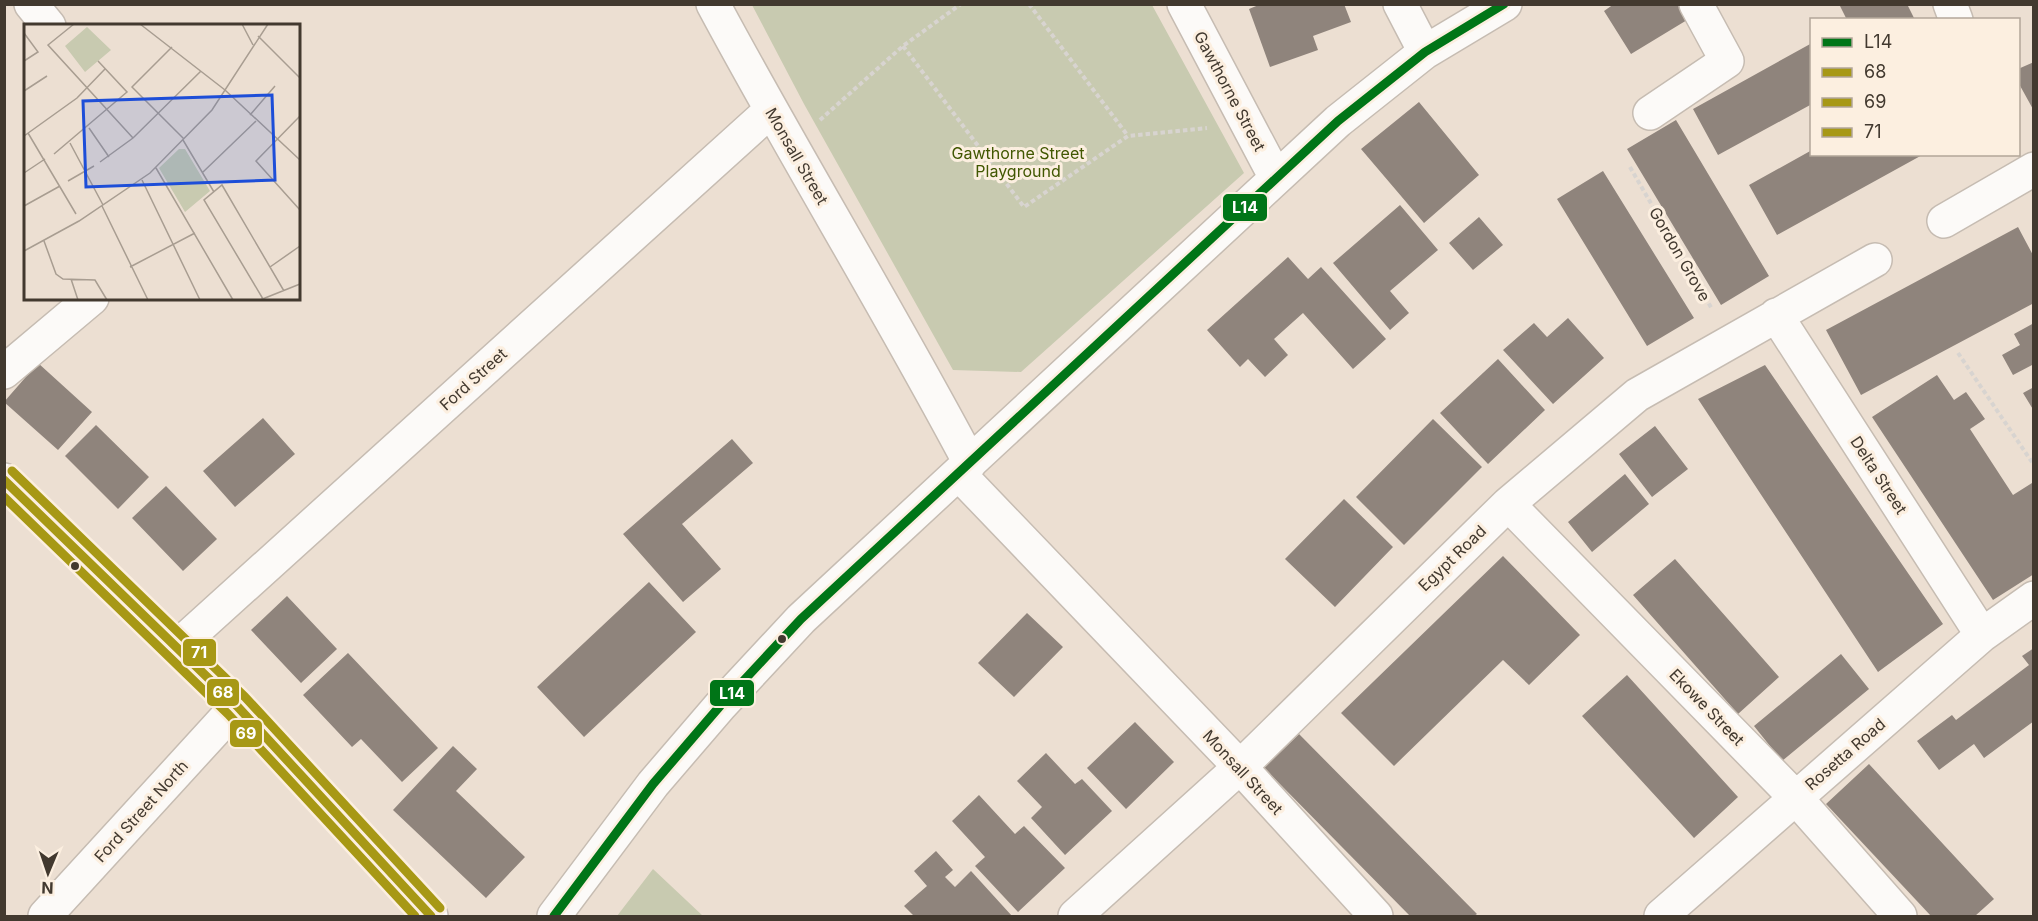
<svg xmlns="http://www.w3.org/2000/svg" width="2038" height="921" viewBox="0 0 2038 921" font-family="Inter,sans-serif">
  <rect width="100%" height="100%" fill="#ecdfd2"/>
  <path fill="#c8cab0" d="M752 5H1152L1244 173 1021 372 953 370 804 104Z
    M653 869 703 916H617Z"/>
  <path fill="#8f847c" d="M1261 4H1344L1351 22 1313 36 1318 50 1270 67 1249 9Z
    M1614 4H1684L1692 17 1631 54 1604 11Z
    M1839 4H1907L1915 20H1847Z
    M1812 43V104L1718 155 1693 109Z
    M2034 62V111L2018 82V69Z
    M1419 102 1479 175 1424 223 1361 149Z
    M1676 120 1769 276 1721 305 1627 149Z
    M1812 150V154H1924L1777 235 1749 185Z
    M1603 171 1694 318 1647 346 1557 199Z
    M1400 205 1438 250 1390 291 1409 313 1390 330 1333 263Z
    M1479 217 1503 245 1473 270 1449 243Z
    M2018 227 2034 257V303L1861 395 1826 330Z
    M1288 257 1308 279 1321 267 1386 339 1353 369 1303 313 1274 339 1288 355 1265 377 1248 359 1240 367 1207 330Z
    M1568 318 1604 358 1553 404 1503 350 1534 323 1547 337Z
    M2034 323V364L2013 375 2002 355 2020 345 2014 334Z
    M1498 359 1545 410 1488 464 1440 413Z
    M38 363 92 412 58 450 4 402Z
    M1765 365 1943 624 1878 672 1698 399Z
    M1937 375 1954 400 1966 392 1985 419 1970 429 2013 495 2032 483 2034 485V574L1993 600 1872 417Z
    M2034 387V411L2023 393Z
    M263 418 295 454 235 507 203 471Z
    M1433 419 1482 467 1404 545 1356 497Z
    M96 425 149 477 118 509 65 456Z
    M1655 426 1688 469 1652 497 1619 454Z
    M732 439 753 463 682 524 721 569 683 602 623 534Z
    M1625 474 1649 504 1592 552 1568 522Z
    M166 486 217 539 183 571 132 518Z
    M1344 499 1393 547 1335 607 1285 559Z
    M1503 556 1580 635 1529 685 1503 660 1394 766 1341 713Z
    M1675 559 1779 677 1738 714 1633 595Z
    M649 582 696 632 584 737 537 687Z
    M287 596 337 649 301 683 251 630Z
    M1027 613 1063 647 1014 697 978 663Z
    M2034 648V721L1984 758 1974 744 1939 770 1917 741 1952 715 1956 720 2029 665 2022 656Z
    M348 653 438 748 402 782 361 739 352 747 303 695Z
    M1841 654 1869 689 1782 761 1754 726Z
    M1627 675 1738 797 1694 838 1582 716Z
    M1135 722 1174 762 1126 809 1087 768Z
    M1299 734 1477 914 1474 916H1410L1264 768Z
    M453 746 477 769 456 791 525 857 486 898 393 810Z
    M1046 753 1075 784 1082 779 1112 811 1065 855 1031 818 1042 807 1017 781Z
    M1869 764 1994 899 1975 916H1931L1826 804Z
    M979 795 1015 834 1024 826 1065 868 1018 912 975 866 985 857 952 821Z
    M936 851 953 870 945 877 955 887 971 871 1012 916H914L904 906 927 886 914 871Z"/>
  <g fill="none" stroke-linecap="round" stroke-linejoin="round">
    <defs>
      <path id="minor" d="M31 4 49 26
        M713 4C796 159 888 308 970 463
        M1184 4 1276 178
        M1400 4 1425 52
        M1950 4 1956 20
        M1650 113 1727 61 1696 4
        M1944 221 2034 169
        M1776 315 1982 635
        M4 372 92 298
        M959 474 1240 767 1376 916
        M1508 504 1795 797 1900 916
        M177 647 770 111
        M45 916 237 706
        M554 916 653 784 720 706 801 619 1338 121 1425 52 1505 4
        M1075 916 1240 767 1508 504 1637 395 1875 260
        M1661 916 1982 635 2034 598"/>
      <path id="major" d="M4 480 237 706 431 916"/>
    </defs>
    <use href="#minor" stroke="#c6bcb2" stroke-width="36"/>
    <use href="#major" stroke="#c6bcb2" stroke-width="36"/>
    <path stroke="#d8d4d0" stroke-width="4" stroke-dasharray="4.5 3" stroke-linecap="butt" d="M1029 4 1128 136
      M903 46 1024 207 1128 136 1207 128
      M820 120 903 46 961 4
      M1630 167 1712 309
      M1958 353 2034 465"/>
    <use href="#minor" stroke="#fcfaf8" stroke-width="33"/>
    <use href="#major" stroke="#fcfaf8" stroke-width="33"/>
    <defs>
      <path id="bus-1" d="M554 916 653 784 720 706 801 619 1338 121 1425 52 1504 4"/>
      <path id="bus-2" d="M4 480 237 706 431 916"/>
      <path id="bus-3" d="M4 497 228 714 415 916"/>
      <path id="bus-4" d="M12 471 245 697 440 908"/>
    </defs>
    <use href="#bus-1" stroke="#fcefe0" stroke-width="14"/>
    <use href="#bus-2" stroke="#fcefe0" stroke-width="14"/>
    <use href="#bus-3" stroke="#fcefe0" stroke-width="14"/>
    <use href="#bus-4" stroke="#fcefe0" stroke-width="14"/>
    <use href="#bus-1" stroke="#007517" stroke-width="9"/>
    <use href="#bus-2" stroke="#a79815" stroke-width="9"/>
    <use href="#bus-3" stroke="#a79815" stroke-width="9"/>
    <use href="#bus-4" stroke="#a79815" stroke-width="9"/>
  </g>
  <g fill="#42392f" stroke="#fcefe0" stroke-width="2">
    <circle cx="75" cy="566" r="5"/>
    <circle cx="782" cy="639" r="5"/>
  </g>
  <g text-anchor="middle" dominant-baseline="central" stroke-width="6" stroke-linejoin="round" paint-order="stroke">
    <g font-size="16" fill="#42392f" stroke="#fcefe0">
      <text transform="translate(1230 91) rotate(62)">Gawthorne Street</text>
      <text transform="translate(797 156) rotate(60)">Monsall Street</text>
      <text transform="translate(1680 254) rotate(60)">Gordon Grove</text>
      <text transform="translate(473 379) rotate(-42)">Ford Street</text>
      <text transform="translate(1879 475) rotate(57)">Delta Street</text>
      <text transform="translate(1452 558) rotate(-44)">Egypt Road</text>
      <text transform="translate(1707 707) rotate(46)">Ekowe Street</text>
      <text transform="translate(1845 754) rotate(-41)">Rosetta Road</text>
      <text transform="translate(1243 772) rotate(47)">Monsall Street</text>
      <text transform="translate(141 811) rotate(-48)">Ford Street North</text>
    </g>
    <g font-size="16" fill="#415701" stroke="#fcefe0">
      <text x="1018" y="153">Gawthorne Street<tspan x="1018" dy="18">Playground</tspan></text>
    </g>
  </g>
  <g transform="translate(24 24)">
    <rect width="276" height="276" fill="#ecdfd2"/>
    <path d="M63 3 87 26 61 48 41 22ZM155 125H161L186 167 161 188 135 144Z" fill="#c8cab0"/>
    <path fill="none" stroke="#a89d91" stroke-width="1.5" d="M50 0 24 21 109 114M116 0 201 66 276 136M218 0 229 21M0 9 14 28 0 37M234 12 276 54M148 23 108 63 160 115M0 67 23 52M226 91 251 62M276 92 232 137 276 186M65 104 85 133M4 109 52 190M0 112 53 74 81 45M159 116 190 168M46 119 79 181M30 130 103 68 74 37M76 138 109 114 177 47M132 144 209 276M179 148 232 97M0 149 21 135M118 156 176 276M44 157 70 142M0 182 36 162M78 182 124 276M20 217 32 250 39 255 71 256 83 276M0 227 55 197 126 149 188 86 244 0M106 243 171 209M246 243 276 222M47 255 54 276M239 275 180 176 198 161 260 267M236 276 276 260"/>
    <path fill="#1d4ed8" fill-opacity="0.15" stroke="#1d4ed8" stroke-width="3" d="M248 71 251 156 62 163 59 77Z"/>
    <rect width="276" height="276" fill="none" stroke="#42392f" stroke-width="3"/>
  </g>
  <g stroke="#fcefe0" stroke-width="2">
    <rect x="1222" y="193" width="46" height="29" rx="6" fill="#007517"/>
    <rect x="182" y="638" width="35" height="29" rx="6" fill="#a79815"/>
    <rect x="206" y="678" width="34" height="29" rx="6" fill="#a79815"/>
    <rect x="709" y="679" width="46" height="28" rx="6" fill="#007517"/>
    <rect x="229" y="719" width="34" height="29" rx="6" fill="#a79815"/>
  </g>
  <g font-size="16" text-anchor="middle" font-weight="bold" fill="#fff">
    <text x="1245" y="213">L14</text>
    <text x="199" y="658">71</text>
    <text x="223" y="698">68</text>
    <text x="732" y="699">L14</text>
    <text x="246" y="739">69</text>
  </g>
  <rect width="2038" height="921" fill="none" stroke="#42392f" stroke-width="12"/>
  <rect x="1810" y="18" width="210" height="138" fill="#fcefe0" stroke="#b2a699" stroke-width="1.5"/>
  <rect x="1822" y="38" width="30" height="9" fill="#007517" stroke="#b2a699" stroke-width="1.5"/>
  <text x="1864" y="48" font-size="18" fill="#42392f">L14</text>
  <rect x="1822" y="68" width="30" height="9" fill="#a79815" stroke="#b2a699" stroke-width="1.5"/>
  <text x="1864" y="78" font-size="18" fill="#42392f">68</text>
  <rect x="1822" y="98" width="30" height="9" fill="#a79815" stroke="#b2a699" stroke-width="1.5"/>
  <text x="1864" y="108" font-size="18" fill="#42392f">69</text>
  <rect x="1822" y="128" width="30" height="9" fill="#a79815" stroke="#b2a699" stroke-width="1.5"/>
  <text x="1864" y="138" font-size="18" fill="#42392f">71</text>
  <g transform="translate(48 873) rotate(182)" stroke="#fcefe0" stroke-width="4.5" paint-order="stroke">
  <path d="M0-4.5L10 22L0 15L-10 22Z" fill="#42392f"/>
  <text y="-9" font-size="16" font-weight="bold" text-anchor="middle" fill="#42392f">N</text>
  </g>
</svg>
